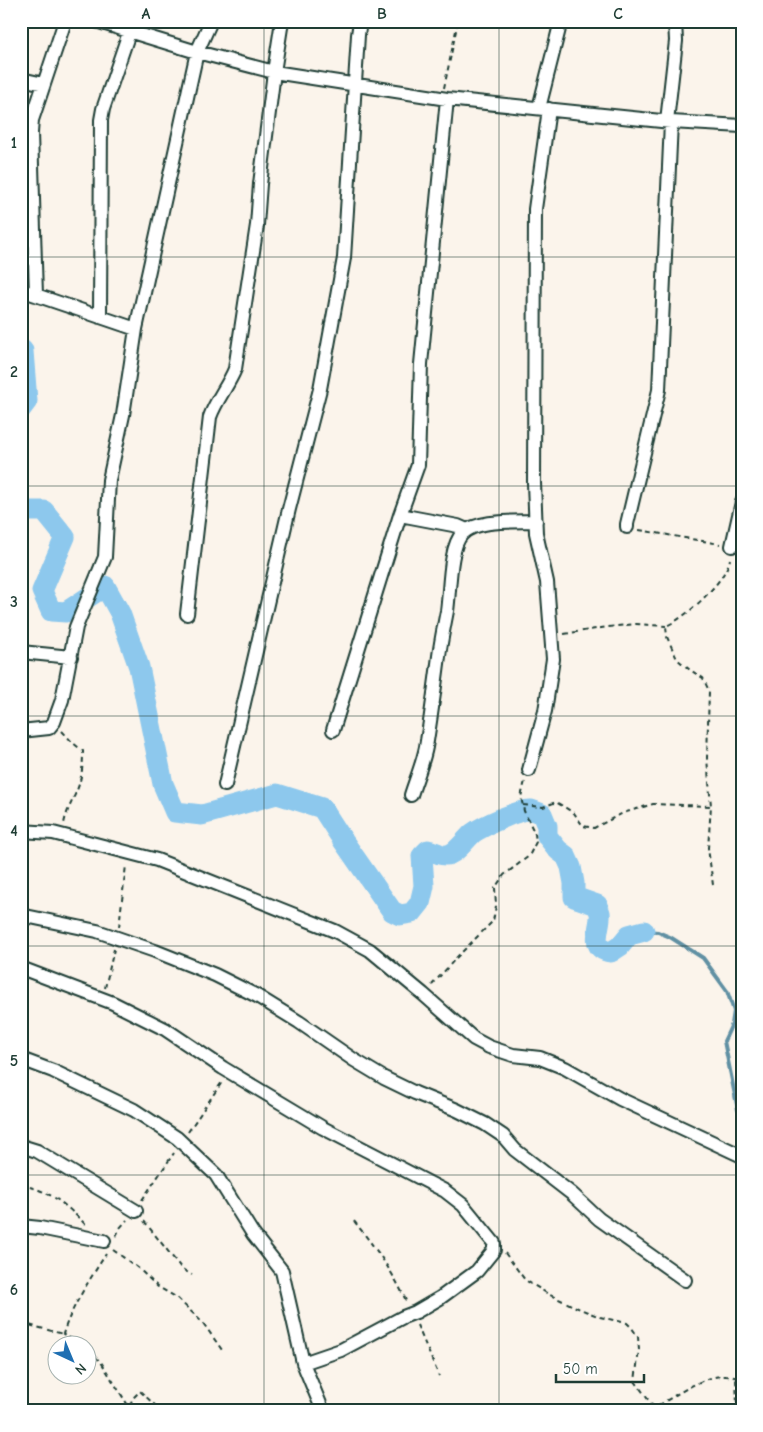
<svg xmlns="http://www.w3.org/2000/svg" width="763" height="1432" viewBox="0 0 763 1432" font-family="'Comic Neue',sans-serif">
  <rect width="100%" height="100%" fill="#fbf4eb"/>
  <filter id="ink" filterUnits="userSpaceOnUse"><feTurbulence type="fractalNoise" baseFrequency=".02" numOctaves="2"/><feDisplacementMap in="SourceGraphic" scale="10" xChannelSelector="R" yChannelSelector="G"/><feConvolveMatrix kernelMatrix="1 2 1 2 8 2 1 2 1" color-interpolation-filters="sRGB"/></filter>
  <g filter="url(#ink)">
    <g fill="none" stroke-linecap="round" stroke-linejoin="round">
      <path stroke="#6190a3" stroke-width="4" d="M644 931 658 932 670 937 703 958 727 991 734 1011 732 1024 724 1041 738 1110 742 1115"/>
      <path stroke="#8dc8ed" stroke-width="21" d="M21 349 23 351 27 401 21 409
        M21 511H44L65 537 42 591 51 611 66 612 105 586 120 613 139 667 163 784 175 812 202 815 277 794 322 808 344 842 392 911 400 915 412 913 420 903 424 886 422 856 428 850C434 851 441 856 446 855 455 855 466 839 473 833 483 826 519 809 531 810 535 811 539 813 542 814L547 826V836L558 850 566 856 571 867 574 883V897L597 905C597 906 600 912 600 913 602 926 587 949 611 952L620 946 629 935 644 931"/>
      <defs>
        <path id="minor" d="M96 21 197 52 274 72 447 99 671 122 742 126
          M21 79 44 84
          M539 108 561 21
          M667 121 676 41 675 21
          M21 290 136 329
          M36 295 31 133 32 120 65 21
          M100 317 101 120 103 109 133 21
          M400 515 458 526 467 530
          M627 527V524L659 390 671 122
          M732 546 742 502
          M187 614 210 417C216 400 228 386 235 369L257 225 260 184 274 72 282 21
          M21 652 71 657
          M333 730 400 515 418 465 421 364 447 99
          M21 731 49 728 54 722 62 700 76 627 105 557 109 480 123 415 136 329 197 52 211 21
          M529 770 545 711 553 659 547 582 536 533 534 483 535 209 549 109
          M225 785 289 509 320 389 344 258 358 35 360 21
          M411 795C416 779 423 763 426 747 431 717 435 687 439 656 441 641 444 626 447 611 450 592 449 547 462 534 477 519 516 522 536 521
          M21 831 53 833 157 860 335 931 370 950 423 994 474 1039 489 1047 513 1055 540 1058 565 1068 620 1099 742 1156
          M21 915 97 931 155 951 215 975 257 996 299 1022 354 1060 384 1078 415 1093 457 1110 485 1124 503 1136 515 1150 572 1194 599 1219 685 1280
          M21 968 113 1003 165 1029 223 1068 323 1128 445 1191 463 1205 494 1243V1250L477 1271 440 1298 416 1312 403 1317 341 1350 303 1363
          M21 1059 53 1071 134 1110 177 1138 216 1175 253 1234 282 1271 303 1363 323 1411
          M21 1146 37 1151 136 1211
          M21 1226 40 1228 104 1241"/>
      </defs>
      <use href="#minor" stroke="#1f3d34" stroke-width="16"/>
      <path stroke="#1f3d34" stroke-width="2" stroke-dasharray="5 4" stroke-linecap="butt" d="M444 88 458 21
        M639 530 720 544
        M564 634 608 627 636 624 666 626
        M62 731 73 743 83 751C83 764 82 778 77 790 72 802 66 812 64 824
        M523 805 543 807 556 802 574 813 583 826 594 828 623 813 653 804 710 806
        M713 885 708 848 711 806 707 758 709 691 703 678 690 670 677 659 667 637 666 626C686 618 726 581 730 559
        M119 927 126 865
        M432 985 457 957 493 921 496 906 495 888 504 875 529 856 536 842 535 834 524 811 521 797 525 781
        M105 988 114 949
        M188 1132 222 1082
        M21 1185C50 1190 66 1205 86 1225
        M142 1200 174 1153
        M144 1221 182 1269 192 1275
        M354 1221C374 1246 394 1273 407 1303
        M116 1236 120 1228 127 1220
        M113 1250 138 1268 158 1287 176 1297 203 1323 222 1350
        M505 1253 525 1280 550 1295 580 1309 600 1317 627 1323 632 1328 638 1337 639 1350 635 1381 654 1408
        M21 1323 63 1334
        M417 1325 439 1376
        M80 1344 63 1334C72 1306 90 1279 106 1254
        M88 1351 101 1362 129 1407 133 1398 140 1391 161 1411
        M652 1411 654 1408C674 1397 702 1375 726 1376 732 1376 736 1378 742 1377
        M735 1411 737 1406 736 1378"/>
      <use href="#minor" stroke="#fff" stroke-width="12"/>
    </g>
  </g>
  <path fill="none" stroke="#1f3d34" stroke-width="1" stroke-opacity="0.55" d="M264 21V1411M499 21V1411M21 257H742M21 486H742M21 716H742M21 946H742M21 1175H742"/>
  <rect width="763" height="1432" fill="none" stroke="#fff" stroke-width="55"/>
  <g transform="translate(72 1360) rotate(136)"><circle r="24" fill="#ffffff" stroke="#a5b1ae"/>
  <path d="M0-4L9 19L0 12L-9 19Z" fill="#1f6fb2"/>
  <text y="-8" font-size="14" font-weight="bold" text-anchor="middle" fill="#1f3d34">N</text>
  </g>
  <path d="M556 1374v8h88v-8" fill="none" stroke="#1f3d34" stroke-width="2.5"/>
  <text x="563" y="1374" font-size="15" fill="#1f3d34" stroke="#ffffff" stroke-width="4" paint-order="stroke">50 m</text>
  <rect x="28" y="28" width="708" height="1376" fill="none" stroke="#1f3d34" stroke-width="2"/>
  <g font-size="16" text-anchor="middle" font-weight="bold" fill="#1f3d34">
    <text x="146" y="19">A</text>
    <text x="382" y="19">B</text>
    <text x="618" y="19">C</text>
    <text x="14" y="148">1</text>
    <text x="14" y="377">2</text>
    <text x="14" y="607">3</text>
    <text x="14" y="836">4</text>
    <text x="14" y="1066">5</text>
    <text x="14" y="1295">6</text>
  </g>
</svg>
